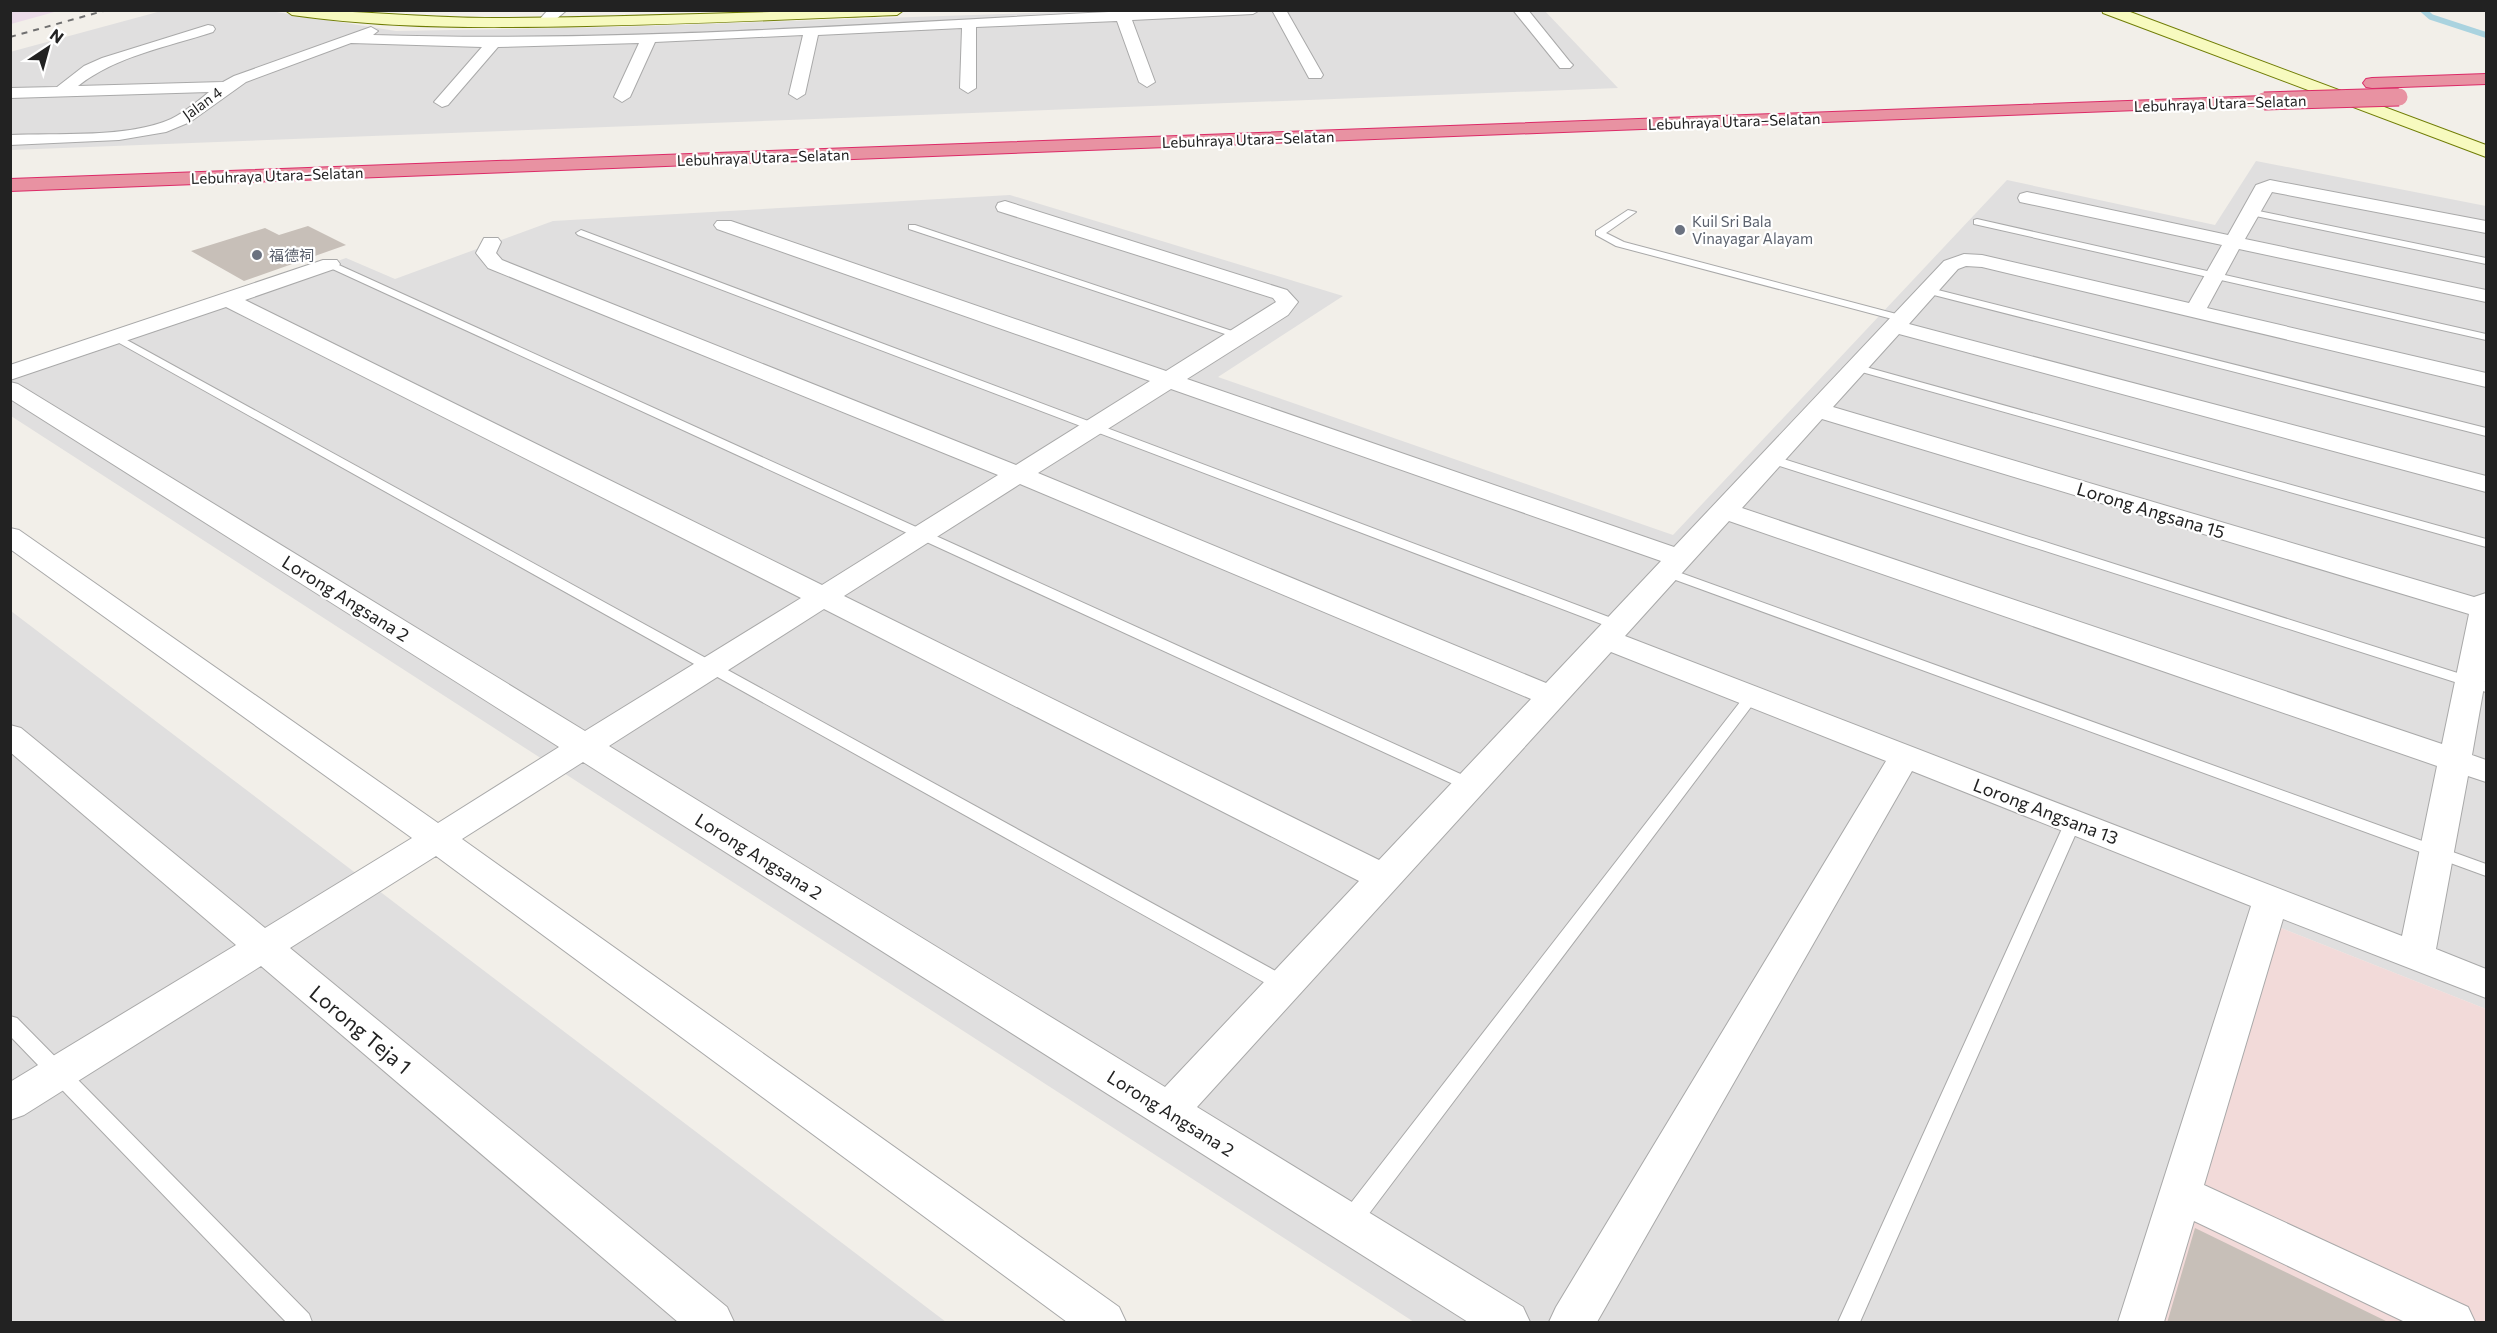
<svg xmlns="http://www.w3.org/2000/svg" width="2497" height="1333" viewBox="0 0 2497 1333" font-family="Commissioner,'Noto Sans SC',sans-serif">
  <rect width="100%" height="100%" fill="#f2efe9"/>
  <path fill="#e0dfdf" d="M165 10 270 11 396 31 617 27 1088 11 1544 10 1618 88 11 150 10 52Z
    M2256 161 2486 206V1009L2248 915 2124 1322H1414L11 416 10 376 346 258 395 279 553 221 1010 195 1343 296 1218 377 1673 535 2007 180 2215 225Z
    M11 611 946 1322H11Z"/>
  <path fill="#f2dad9" d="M2248 915 2486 1009V1322H2124Z"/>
  <path fill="#ebdbe8" d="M11 10H58V11L11 24Z"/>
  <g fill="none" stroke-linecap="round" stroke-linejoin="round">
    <path stroke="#aad3df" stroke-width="6" d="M2423 10 2431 17 2486 35"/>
  </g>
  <path fill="#c7bfb8" d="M308 226 346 245 244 281 191 251 265 228 279 235Z
    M2195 1228 2390 1323H2167Z"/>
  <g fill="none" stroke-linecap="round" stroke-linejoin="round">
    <defs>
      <path id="lane" d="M2249 209 2486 258V264L2246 214 2244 212Z
        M1628 210 1636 212 1606 233 1624 242 1904 316 1905 318 1900 321 1896 320 1616 246 1596 235V231Z
        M1977 219 2486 334V340L1974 224V220Z
        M909 225H915L1244 335 1238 338 1234 337 909 229Z
        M581 230 1622 622 1624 625 1617 629 1612 628 578 235 576 233Z
        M330 261 1476 781 1478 785 1476 789H1464L326 266V262Z
        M1926 287 2486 428V436L1922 292V288Z
        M116 334 1292 980 1294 985 1292 990 1285 992 1278 990 112 339 110 337Z
        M1855 364 2486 539V547L1851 369 1849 367Z
        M1771 455 2486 682V692L1767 462 1765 459Z
        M1667 568 2486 864V876L1662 575 1660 572Z
        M1752 691 1757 693 1760 696 1757 699 1356 1231 1348 1234 1340 1231 1337 1224 1340 1217 1747 693Z
        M2073 816 2079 818 2081 822 1860 1322H1838L2065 822 2067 818Z
        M10 1016 17 1018 309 1314 312 1322H286L10 1036Z"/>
      <path id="street" d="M567 10 549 25 544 26 537 22 548 10Z
        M1150 10H1260L1253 14 1132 20 1155 82 1147 87 1139 82 1117 21 976 27V88L968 93 960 88 962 28 818 35 805 94 797 99 789 94 803 35 655 42 630 97 622 102 614 97 639 43 498 47 448 105 442 107 434 102 482 47 351 43 246 82 190 122 166 132 119 140 10 145V135C56 133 130 138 171 119 185 112 197 102 209 92L10 98V88L57 87 84 66 102 58 208 25 213 26 215 29 213 32C167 47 116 56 78 86L223 82 234 76 371 27 378 31 373 35C632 43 891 22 1150 10Z
        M1272 10H1286L1323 75 1321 78H1309Z
        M1513 10H1528L1570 62 1573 65 1570 68H1560Z
        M2270 180 2486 221V233L2272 192 2245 239 2486 290V302L2239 249 2207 308 2486 373V387L1982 267 1966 266 1958 269 1909 324 2486 476V492L1899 334 1833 407 2474 597 2486 593V675L2472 755 2486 760V782L2468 776 2436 949 2486 969V998L2283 919 2204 1185 2468 1307 2475 1322H2405L2194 1221 2164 1322H2118L2251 906 1912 771 1597 1322H1549L1556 1307 1886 761 1611 652 1197 1107 1523 1307 1530 1322H1468L583 762 462 839 1119 1307 1126 1322H1067L436 856 290 948 727 1307 734 1322H678L261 966 24 1115 10 1120V1082L236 945 10 752V725L21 728 265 928 412 838 10 549V528L19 530 438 823 559 747 10 399V382L18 384 585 731 801 598 226 307 10 380V365L323 260H337L340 264 337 268 245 300 822 585 998 475 488 268 476 253 484 238H498L501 242 496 253 502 260 1016 465 1150 381 717 229 714 225 717 221H731L1166 371 1276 302 1273 298 998 211 996 207 998 203 1005 201 1287 290 1298 302 1288 315 1187 379 1674 547 1944 261 1964 254 1982 255 2189 303 2222 245 2020 202 2018 198 2020 194 2027 192 2228 235 2256 185ZM1171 389 1661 561 1546 683 1038 473ZM1822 419 2469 614 2442 744 1742 508ZM1020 484 1531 699 1379 860 844 596ZM1729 521 2437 766 2402 936 1625 636ZM824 609 1359 881 1165 1087 609 746Z"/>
      <path id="secondary" d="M285 10C354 10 424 18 494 18 631 18 768 10 904 10L897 15C794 19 691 24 587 26 488 28 390 29 292 15Z
        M2102 10H2125L2486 145V157L2103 13Z"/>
      <path id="highway" d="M2486 74V84L2372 88 2366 87 2363 83 2366 79 2372 78Z
        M2264 96 2270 97 2273 101 2270 105 10 191V179Z"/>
    </defs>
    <use href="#lane" stroke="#a9a9a9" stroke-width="2"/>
    <use href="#street" stroke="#a9a9a9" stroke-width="2"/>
    <use href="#secondary" stroke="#707d05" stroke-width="2"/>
    <use href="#highway" stroke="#dc2a67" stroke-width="2"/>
    <use href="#lane" fill="#fff" fill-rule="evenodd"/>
    <use href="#street" fill="#fff" fill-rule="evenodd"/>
    <use href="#secondary" fill="#f7fabf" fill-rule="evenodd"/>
    <use href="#highway" fill="#e892a2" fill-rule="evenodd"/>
    <path stroke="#707070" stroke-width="2" stroke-dasharray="6 6" stroke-linecap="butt" d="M10 37 107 10"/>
    <defs>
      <path id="highway-bridge" d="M2264 101 2399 97"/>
    </defs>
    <use href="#highway-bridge" stroke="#dc2a67" stroke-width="19" stroke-linecap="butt"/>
    <use href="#highway-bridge" stroke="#e892a2" stroke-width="17"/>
  </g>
  <g fill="#6b7280" stroke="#fff" stroke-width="2">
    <circle cx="1680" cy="230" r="6"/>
    <circle cx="257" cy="255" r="6"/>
  </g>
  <g text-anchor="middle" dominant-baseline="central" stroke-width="4.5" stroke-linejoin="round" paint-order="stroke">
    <g font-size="15" fill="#222" stroke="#fff">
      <text transform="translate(202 103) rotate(-36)">Jalan 4</text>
      <text transform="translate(2220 103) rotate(-2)">Lebuhraya Utara–Selatan</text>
      <text transform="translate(1734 121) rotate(-2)">Lebuhraya Utara–Selatan</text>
      <text transform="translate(1248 139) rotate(-2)">Lebuhraya Utara–Selatan</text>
      <text transform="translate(763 157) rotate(-2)">Lebuhraya Utara–Selatan</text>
      <text transform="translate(277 175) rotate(-2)">Lebuhraya Utara–Selatan</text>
    </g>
    <g font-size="15" fill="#5b616d" stroke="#fff" text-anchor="start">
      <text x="1692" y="221">Kuil Sri Bala<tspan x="1692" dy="17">Vinayagar Alayam</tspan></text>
      <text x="269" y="255">福德祠</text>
    </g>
    <g font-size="18" fill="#222" stroke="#fff">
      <text transform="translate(2151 510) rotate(17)">Lorong Angsana 15</text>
      <text transform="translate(346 598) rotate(32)">Lorong Angsana 2</text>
      <text transform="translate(2046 811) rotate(21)">Lorong Angsana 13</text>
      <text transform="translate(759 856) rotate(32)">Lorong Angsana 2</text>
      <text transform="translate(1171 1113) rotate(32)">Lorong Angsana 2</text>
    </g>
    <g font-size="21" fill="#222" stroke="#fff">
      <text transform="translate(361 1029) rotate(40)">Lorong Teja 1</text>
    </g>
  </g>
  <rect width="2497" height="1333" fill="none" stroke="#222222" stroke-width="24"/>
  <g transform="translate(48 48) rotate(36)" stroke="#ffffff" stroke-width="4.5" paint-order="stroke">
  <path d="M0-4.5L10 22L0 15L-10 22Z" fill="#222222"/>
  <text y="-9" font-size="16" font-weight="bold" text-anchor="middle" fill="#222222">N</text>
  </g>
</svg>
